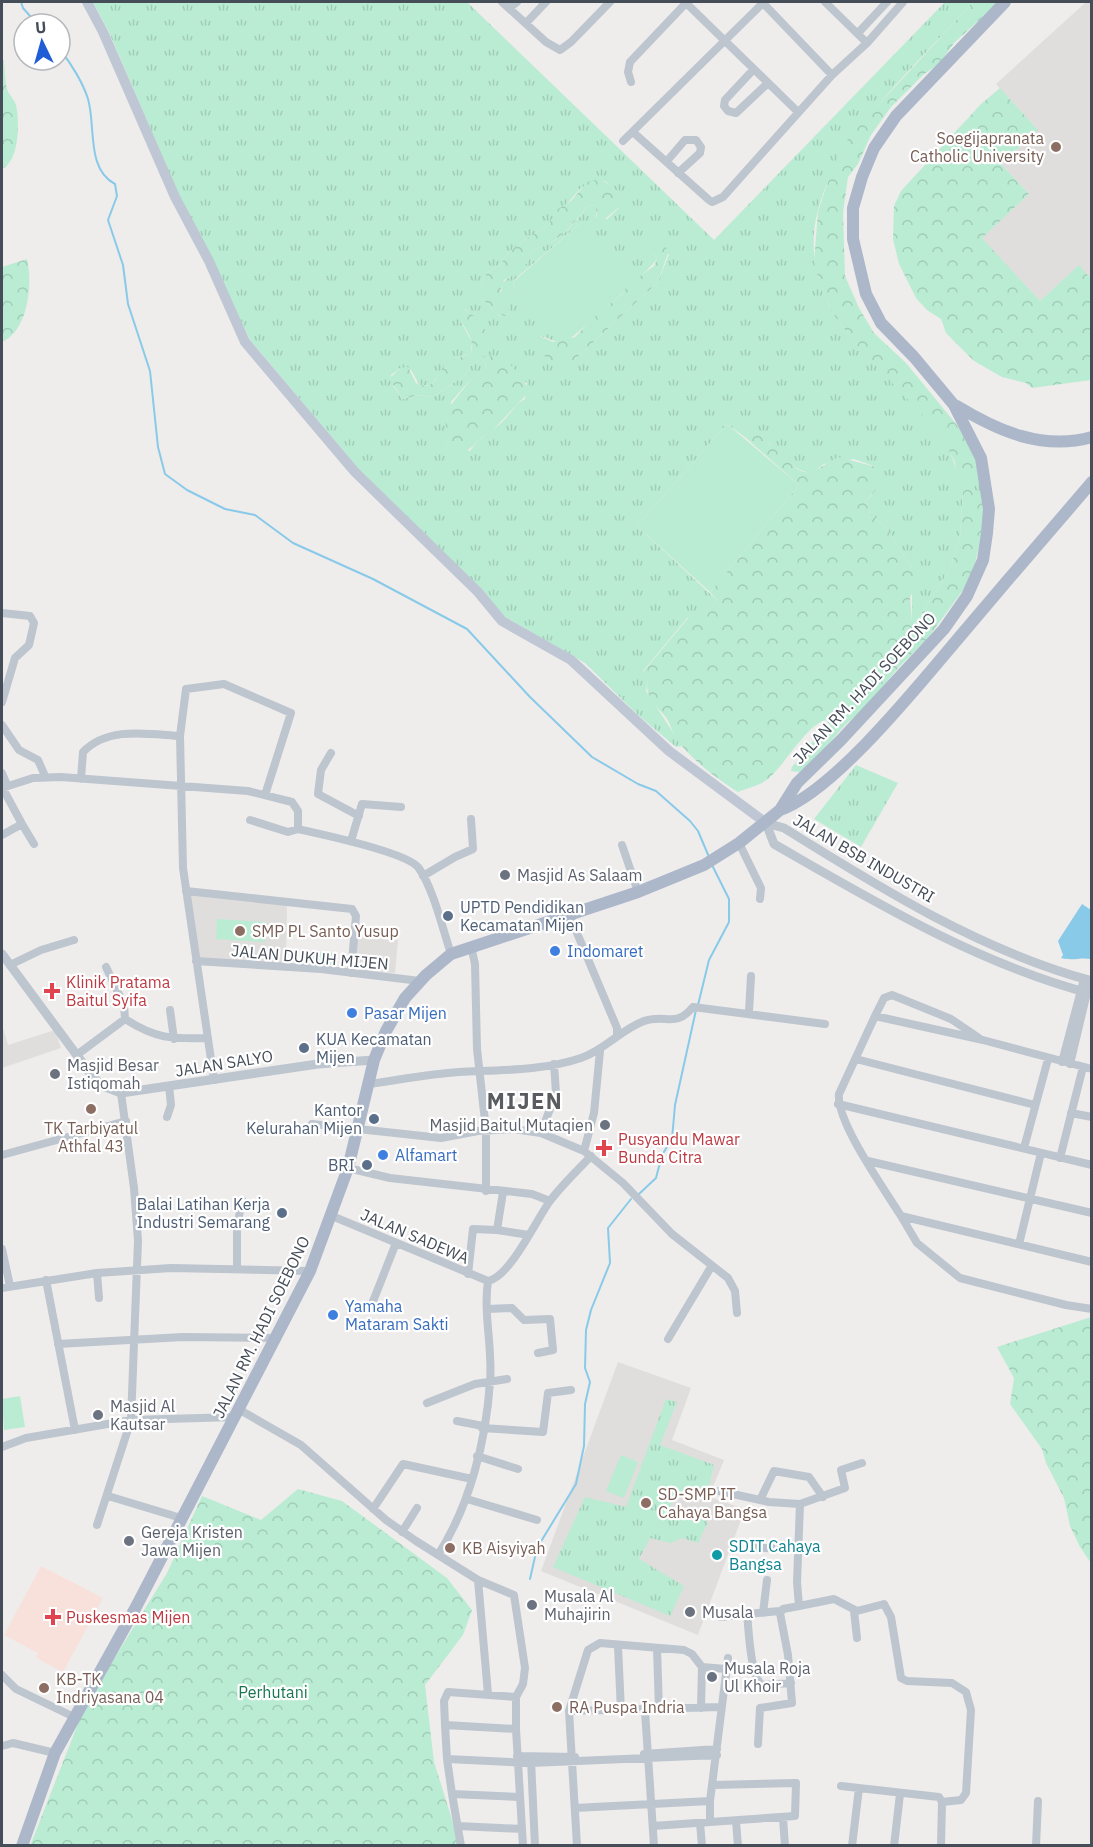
<svg xmlns="http://www.w3.org/2000/svg" width="1093" height="1847" viewBox="0 0 1093 1847" font-family="'IBM Plex Sans',sans-serif">
  <defs>
    <pattern id="grass-tufts" width="24" height="20" patternUnits="userSpaceOnUse" patternTransform="scale(1.5)"><rect width="24" height="20" fill="#baecd3"/><path d="M3 7l-1-3M5 7V3M7 7l1-3M15 17l-1-3M17 17v-4M19 17l1-3" fill="none" stroke="#a1ccb7"/></pattern>
    <pattern id="forest-crowns" width="20" height="18" patternUnits="userSpaceOnUse" patternTransform="scale(1.5)"><rect width="20" height="18" fill="#baecd3"/><path d="M2 6a3 3 0 1 1 6 0M12 15a3 3 0 1 1 6 0" fill="none" stroke="#a1ccb7"/></pattern>
  </defs>
  <rect width="100%" height="100%" fill="#efecec"/>
  <path fill="#e0dddd" d="M1086 2H1091V279L1079 266 1040 301 981 238 1029 194 1001 164 1038 130 996 84Z
    M190 895 287 903 286 965 197 959Z
    M355 937 398 940 395 973 352 970Z
    M2 1025 8 1045 55 1030 61 1048 2 1068Z
    M618 1362 691 1388 672 1440 724 1460 709 1497 745 1509 698 1635 541 1571Z"/>
  <path fill="#f9e1db" d="M41 1566 103 1598 63 1672 36 1658 38 1653 4 1635Z"/>
  <path fill="url(#grass-tufts)" fill-rule="evenodd" d="M93 2H467L714 240 945 2H973C882 104 731 222 870 358 904 391 949 429 958 477L979 479 983 498 963 492 960 537 950 569 915 623 912 621V568L884 525 871 515 866 501 872 495 876 467 854 459 824 464 811 473C784 469 777 441 749 432L746 438 727 424 637 526 717 600 702 624 688 617 643 671 648 679 646 691 682 746 676 747 638 715 585 663 505 617 358 468 250 340 179 195 108 30ZM605 181 613 188 619 208 607 219 596 217V206L589 205C574 224 557 245 534 249L527 263 502 283 501 294 508 302 501 316C489 308 484 300 480 286L487 273 501 264 507 254 526 239 547 226 581 188ZM583 221 558 333H557L513 285 514 280ZM653 254H669L658 282 572 362 540 336C549 337 554 344 566 341 573 339 654 266 657 259ZM465 309 486 331 482 358 470 365 465 375 433 397 418 395 403 399 393 386 391 375 400 368 411 370 420 386 431 385 450 361 471 353 472 342 461 322ZM486 362 527 383 525 399C515 404 513 411 505 419 494 431 479 436 470 451L445 444 449 437 451 402 471 379 485 369Z
    M856 765 898 783 861 847 814 819Z
    M666 1399 677 1402 660 1445 714 1465 706 1498 678 1492 670 1506 708 1522 698 1543 682 1538 671 1543 650 1538 639 1559 684 1586 670 1616 553 1567 585 1497 626 1507Z"/>
  <path fill="url(#forest-crowns)" d="M973 2H999L954 43 940 63 923 75 891 107 871 135 858 164 848 177 843 213 845 276 859 308 874 333 906 363 961 430 977 461 979 479 975 481 957 477 955 462 940 434 855 343 836 318 822 291 814 262 818 211 833 167 849 137Z
    M2 56C6 67 4 78 7 89 9 95 14 99 16 105 20 122 19 162 2 169Z
    M1000 88 1038 130 1001 164 1029 194 982 238 1040 301 1079 265 1091 279V380L1032 388 1026 383 1002 377 974 361 946 333 941 319 927 310 916 298 899 264 893 239 894 206 901 191 981 104Z
    M601 179 625 196 623 204 600 223 597 221 596 206 589 205C573 224 557 245 534 249L529 260 519 272 504 280 500 291 508 302 509 310 505 316 497 314 481 297 480 286 487 273 501 264 507 254 526 239 547 226 558 209 571 201 587 182Z
    M654 237 669 250 658 282 572 362 558 367 542 354 537 343 540 336 553 342 575 337 591 320 622 294 629 284 654 266 657 259 647 245Z
    M27 259C33 284 28 331 2 342V267Z
    M459 306 474 316 486 331 492 341V348L484 357 470 365 465 375 433 397 418 395 403 399 389 379 400 368 408 367 416 383C437 394 437 370 448 362 455 358 464 357 471 353 477 336 458 324 456 308Z
    M491 356C506 355 526 380 529 392L490 433C472 439 468 466 445 444L449 437 443 415 471 379 485 369 486 362Z
    M756 431C763 434 764 439 769 444 772 447 778 448 780 452 806 482 808 474 838 457L876 467C884 481 876 491 866 501L871 515 884 525 912 568 916 584 910 598 912 621 915 623 950 569 960 537 963 492 966 489 974 490 983 498V527L972 578 927 639 898 668 866 707 845 725 811 764 799 772 791 771 792 767 818 735 831 726 826 720C807 724 783 767 768 779 759 786 747 788 738 792 717 779 691 759 677 740 672 732 670 721 664 715 654 704 644 696 648 679L643 672 689 617 702 623 717 600 710 592 799 485 746 438 748 432Z
    M1091 1317H1092L1091 1563 1080 1547 1070 1526 1064 1498 1046 1463 1042 1449 1010 1404 1014 1378 997 1347Z
    M298 1489 342 1501 447 1578 472 1610 463 1635 425 1685 434 1762 460 1845 30 1846 85 1706 167 1573 202 1496 261 1520Z"/>
  <path fill="#baecd3" d="M583 221 633 274 563 335 560 332 557 334 513 285 514 281Z
    M727 424 799 485 710 592 637 526Z
    M217 919 266 922 265 942 216 939Z
    M304 951 336 953 335 965 303 963Z
    M20 1396 25 1427 4 1430 2 1399Z
    M621 1455 638 1462 624 1498 606 1491Z"/>
  <path fill="#88cae8" d="M1082 904 1091 910V959C1080 957 1073 961 1061 958L1063 955 1058 941Z"/>
  <g fill="none" stroke-linecap="round" stroke-linejoin="round">
    <path stroke="#88cae8" stroke-width="2" d="M21 2 23 8 37 24
      M60 50C71 63 83 83 88 99 96 126 86 169 115 184L117 196 108 220 123 265 128 304 150 371 158 447 165 474 187 490 225 509 255 515 293 543 373 579 467 629 530 697 592 757 638 784 656 791 690 821 698 831 709 857
      M698 1005 709 960 729 922V899L712 865
      M639 1194 656 1178 662 1155 672 1139 675 1105 696 1010
      M530 1579 537 1548 576 1484 584 1446 585 1404 590 1382 585 1368 586 1330 591 1310 610 1263 608 1228 631 1199"/>
    <path stroke="#bdc5ce" stroke-width="8" d="M502 2 546 42 560 50 571 42 610 2
      M685 2 797 111
      M825 2 867 43
      M509 8 517 2
      M526 23 546 2
      M858 33 887 2
      M753 70 725 100 724 106 728 111 736 113 768 83
      M832 75 867 43 903 2
      M631 82 628 72 630 62 687 2
      M634 133 709 200 712 202 723 197 832 75 763 3
      M623 141 764 2
      M667 161 685 140H696L701 147 700 153 678 173
      M2 613 30 616 34 623 29 645 15 658 2 702
      M2 725 19 750 38 760 45 776
      M331 753 321 770 318 794 359 816
      M2 773 7 785
      M81 779 83 752C108 726 148 734 180 736
      M2 788 33 778 61 777 248 791 292 802 298 811V829C321 834 405 852 418 867 433 887 443 930 451 954
      M250 820 288 832 298 829
      M22 824 34 844
      M2 835 22 824 2 787
      M351 841 362 804 401 807
      M739 843 761 888 760 899
      M622 845 638 892
      M423 876 455 857 473 849 471 819
      M186 891 352 909 356 916 351 973
      M569 914 617 1028V1036
      M471 946 475 964 477 1049 486 1130V1191
      M196 961 321 969 420 981
      M10 965 41 950 74 940
      M170 1010 174 1039
      M749 1012 751 976
      M875 1016 884 998 892 995 951 1019 979 1038
      M125 1019C156 1039 171 1039 208 1038
      M78 1054 125 1019 124 1005 106 967
      M856 1059 1035 1105
      M1062 1062 1084 979
      M1070 1064 1090 980
      M1092 1069 983 1040 875 1016 839 1094C836 1122 885 1190 901 1216L1092 1262
      M214 1080 183 868 180 736 186 689 224 684 291 713 265 795
      M369 1084C399 1080 429 1074 459 1072 499 1070 543 1071 581 1058 605 1050 620 1030 644 1021 665 1013 675 1029 693 1007L825 1024
      M838 1104 1092 1165
      M1071 1113 1092 1117
      M167 1117 171 1105 169 1086
      M312 1124 441 1138 478 1131 513 1129 541 1133 584 1151 623 1183 672 1234 728 1278 735 1291 737 1313
      M541 1133 556 1093 554 1064
      M1024 1148 1048 1059
      M584 1151 594 1113 600 1051
      M2 1155 126 1121
      M1060 1158 1083 1067
      M868 1161 1092 1213
      M348 1168 390 1178 532 1194 550 1201
      M332 1216 488 1281
      M901 1216 917 1243 960 1278 1066 1305 1092 1309
      M497 1230 529 1235
      M1019 1244 1041 1153
      M2 1249 10 1286
      M237 1268V1227L242 1200
      M97 1273 99 1298
      M468 1274 473 1229 497 1230 503 1192
      M46 1280 75 1430
      M488 1281C510 1277 536 1220 550 1201 562 1185 577 1171 591 1156
      M2 1288 97 1273 171 1268 310 1271
      M350 1304 370 1309 396 1243
      M488 1309 512 1308 524 1320 550 1319 553 1350 538 1353
      M668 1339 711 1267
      M58 1344 183 1337 277 1338
      M427 1403 475 1384 507 1379
      M240 1410 301 1445 386 1520 416 1541 478 1580 514 1595 525 1668 523 1684 516 1697V1729L523 1846
      M457 1421 483 1426
      M482 1428 543 1432 548 1393 571 1390
      M2 1447 26 1438 131 1420 236 1417
      M477 1456 518 1469
      M719 1491 769 1502 800 1504 797 1582 799 1606 783 1609 780 1613 788 1655 792 1703 760 1708 758 1744
      M108 1496 181 1518
      M467 1499 537 1520
      M760 1500 774 1471 809 1477 823 1497
      M800 1504 845 1488 841 1470 862 1463
      M373 1509 403 1464 472 1479
      M97 1525 131 1420 138 1241 134 1188 121 1093
      M402 1532 417 1508
      M750 1547 798 1550
      M438 1555C470 1505 486 1441 490 1382 493 1349 483 1314 488 1281
      M478 1580 488 1694
      M799 1606 834 1599 857 1611 884 1604 891 1617 901 1678 907 1681 952 1683 966 1692 971 1710 966 1793 961 1800 942 1802
      M780 1611 747 1614C749 1631 750 1675 762 1685L791 1683
      M854 1611 857 1638
      M763 1613 767 1580
      M721 1617 747 1614
      M618 1646 621 1711
      M657 1648 659 1710
      M2 1675 16 1689 74 1717
      M701 1708 702 1667
      M569 1711 721 1707
      M645 1711 654 1846
      M445 1725 444 1701 448 1692 516 1697
      M2 1746 13 1743 55 1753
      M644 1754 717 1749
      M517 1756 575 1757
      M447 1759 445 1725 516 1729
      M531 1760 535 1846
      M841 1786 939 1797 942 1802 941 1846
      M452 1794 447 1759 531 1763 717 1755
      M710 1801 728 1658
      M575 1808 710 1801V1822
      M783 1818 785 1846
      M736 1821 738 1846
      M700 1823 702 1846
      M458 1826 522 1829
      M653 1826 795 1816 796 1783 713 1785
      M461 1846 452 1794 519 1797
      M577 1846 569 1711 588 1650 600 1643 684 1650 692 1654 702 1667 726 1669
      M852 1846 859 1788
      M894 1846 900 1794
      M1036 1846 1038 1801"/>
    <path stroke="#bdc5ce" stroke-width="9" d="M766 823 774 844C875 902 978 964 1092 994
      M766 823 784 828C880 888 981 951 1092 981
      M2 954 93 1077 103 1086 121 1093 318 1064 374 1060"/>
    <path stroke="#bfc7d5" stroke-width="10" d="M87 2 103 32 175 197 209 261 245 342 355 472 478 592 502 621 571 660 669 751 766 823"/>
    <path stroke="#acb8ca" stroke-width="12" d="M957 406C998 431 1043 451 1092 437
      M780 810C835 791 922 681 962 634 1005 583 1048 533 1092 482
      M22 1846 55 1753 136 1607 310 1271 348 1168 374 1060 386 1031 405 998 426 975 451 954 638 892 704 865 739 843 780 810 797 783 841 740 944 629 967 596 983 560 987 533 989 509 981 458 954 405 914 357 881 323 866 294 853 239V208L862 177 874 148 896 116 1005 2"/>
  </g>
  <g fill="#8d6e63" stroke="#fff" stroke-width="2">
    <circle cx="1056" cy="147" r="6"/>
    <circle cx="240" cy="931" r="6"/>
    <circle cx="91" cy="1109" r="6"/>
    <circle cx="646" cy="1503" r="6"/>
    <circle cx="450" cy="1548" r="6"/>
    <circle cx="44" cy="1688" r="6"/>
    <circle cx="557" cy="1707" r="6"/>
  </g>
  <g fill="#6b7280" stroke="#fff" stroke-width="2">
    <circle cx="505" cy="875" r="6"/>
    <circle cx="55" cy="1074" r="6"/>
    <circle cx="605" cy="1125" r="6"/>
    <circle cx="98" cy="1415" r="6"/>
    <circle cx="129" cy="1541" r="6"/>
    <circle cx="532" cy="1605" r="6"/>
    <circle cx="690" cy="1612" r="6"/>
    <circle cx="712" cy="1677" r="6"/>
  </g>
  <g fill="#5c6f8a" stroke="#fff" stroke-width="2">
    <circle cx="448" cy="916" r="6"/>
    <circle cx="304" cy="1048" r="6"/>
    <circle cx="374" cy="1119" r="6"/>
    <circle cx="367" cy="1165" r="6"/>
    <circle cx="282" cy="1213" r="6"/>
  </g>
  <g fill="#3f7fe0" stroke="#fff" stroke-width="2">
    <circle cx="555" cy="951" r="6"/>
    <circle cx="352" cy="1013" r="6"/>
    <circle cx="383" cy="1155" r="6"/>
    <circle cx="333" cy="1315" r="6"/>
  </g>
  <g fill="#e0444e" stroke="#fff" stroke-width="2">
    <path d="M49 982h6v6h6v6h-6v6h-6v-6h-6v-6h6z"/>
    <path d="M601 1139h6v6h6v6h-6v6h-6v-6h-6v-6h6z"/>
    <path d="M50 1608h6v6h6v6h-6v6h-6v-6h-6v-6h6z"/>
  </g>
  <circle fill="#0f9aa8" stroke="#fff" stroke-width="2" cx="717" cy="1555" r="6"/>
  <g text-anchor="middle" dominant-baseline="central" stroke-width="4.5" stroke-linejoin="round" paint-order="stroke">
    <g font-size="16" fill="#785e54" stroke="#fff" text-anchor="start">
      <text x="1044" y="138" text-anchor="end">Soegijapranata<tspan x="1044" dy="18">Catholic University</tspan></text>
      <text x="252" y="931">SMP PL Santo Yusup</text>
      <text x="91" y="1128" text-anchor="middle">TK Tarbiyatul<tspan x="91" dy="18">Athfal 43</tspan></text>
      <text x="658" y="1494">SD-SMP IT<tspan x="658" dy="18">Cahaya Bangsa</tspan></text>
      <text x="462" y="1548">KB Aisyiyah</text>
      <text x="56" y="1679">KB-TK<tspan x="56" dy="18">Indriyasana 04</tspan></text>
      <text x="569" y="1707">RA Puspa Indria</text>
    </g>
    <g font-size="16" fill="#454d58" stroke="#fff">
      <text transform="translate(864 688) rotate(-47)">JALAN RM. HADI SOEBONO</text>
      <text transform="translate(864 858) rotate(30)">JALAN BSB INDUSTRI</text>
      <text transform="translate(310 957) rotate(5)">JALAN DUKUH MIJEN</text>
      <text transform="translate(224 1063) rotate(-9)">JALAN SALYO</text>
      <text transform="translate(415 1236) rotate(23)">JALAN SADEWA</text>
      <text transform="translate(261 1327) rotate(-64)">JALAN RM. HADI SOEBONO</text>
    </g>
    <g font-size="16" fill="#5b616d" stroke="#fff" text-anchor="start">
      <text x="517" y="875">Masjid As Salaam</text>
      <text x="67" y="1065">Masjid Besar<tspan x="67" dy="18">Istiqomah</tspan></text>
      <text x="593" y="1125" text-anchor="end">Masjid Baitul Mutaqien</text>
      <text x="110" y="1406">Masjid Al<tspan x="110" dy="18">Kautsar</tspan></text>
      <text x="141" y="1532">Gereja Kristen<tspan x="141" dy="18">Jawa Mijen</tspan></text>
      <text x="544" y="1596">Musala Al<tspan x="544" dy="18">Muhajirin</tspan></text>
      <text x="702" y="1612">Musala</text>
      <text x="724" y="1668">Musala Roja<tspan x="724" dy="18">Ul Khoir</tspan></text>
    </g>
    <g font-size="16" fill="#4e5e75" stroke="#fff" text-anchor="end">
      <text x="460" y="907" text-anchor="start">UPTD Pendidikan<tspan x="460" dy="18">Kecamatan Mijen</tspan></text>
      <text x="316" y="1039" text-anchor="start">KUA Kecamatan<tspan x="316" dy="18">Mijen</tspan></text>
      <text x="362" y="1110">Kantor<tspan x="362" dy="18">Kelurahan Mijen</tspan></text>
      <text x="355" y="1165">BRI</text>
      <text x="270" y="1204">Balai Latihan Kerja<tspan x="270" dy="18">Industri Semarang</tspan></text>
    </g>
    <g font-size="16" fill="#366cbe" stroke="#fff" text-anchor="start">
      <text x="567" y="951">Indomaret</text>
      <text x="364" y="1013">Pasar Mijen</text>
      <text x="395" y="1155">Alfamart</text>
      <text x="345" y="1306">Yamaha<tspan x="345" dy="18">Mataram Sakti</tspan></text>
    </g>
    <g font-size="16" fill="#be3a42" stroke="#fff" text-anchor="start">
      <text x="66" y="982">Klinik Pratama<tspan x="66" dy="18">Baitul Syifa</tspan></text>
      <text x="618" y="1139">Pusyandu Mawar<tspan x="618" dy="18">Bunda Citra</tspan></text>
      <text x="66" y="1617">Puskesmas Mijen</text>
    </g>
    <g font-size="16" fill="#0d838f" stroke="#fff" text-anchor="start">
      <text x="729" y="1546">SDIT Cahaya<tspan x="729" dy="18">Bangsa</tspan></text>
    </g>
    <g font-size="16" fill="#197651" stroke="#fff">
      <text x="273" y="1692">Perhutani</text>
    </g>
    <g font-size="22" font-weight="bold" letter-spacing="1.5" fill="#595b60" stroke="#fff">
      <text x="525" y="1100">MIJEN</text>
    </g>
  </g>
  <rect width="1093" height="1847" fill="none" stroke="#454d58" stroke-width="6"/>
  <g transform="translate(42 42) rotate(355)"><circle r="28" fill="#ffffff" stroke="#b5b8bc" stroke-width="1.5"/>
  <path d="M0-4.5L10 22L0 15L-10 22Z" fill="#1f5cd6"/>
  <text y="-9" font-size="16" font-weight="bold" text-anchor="middle" fill="#454d58">U</text>
  </g>
</svg>
